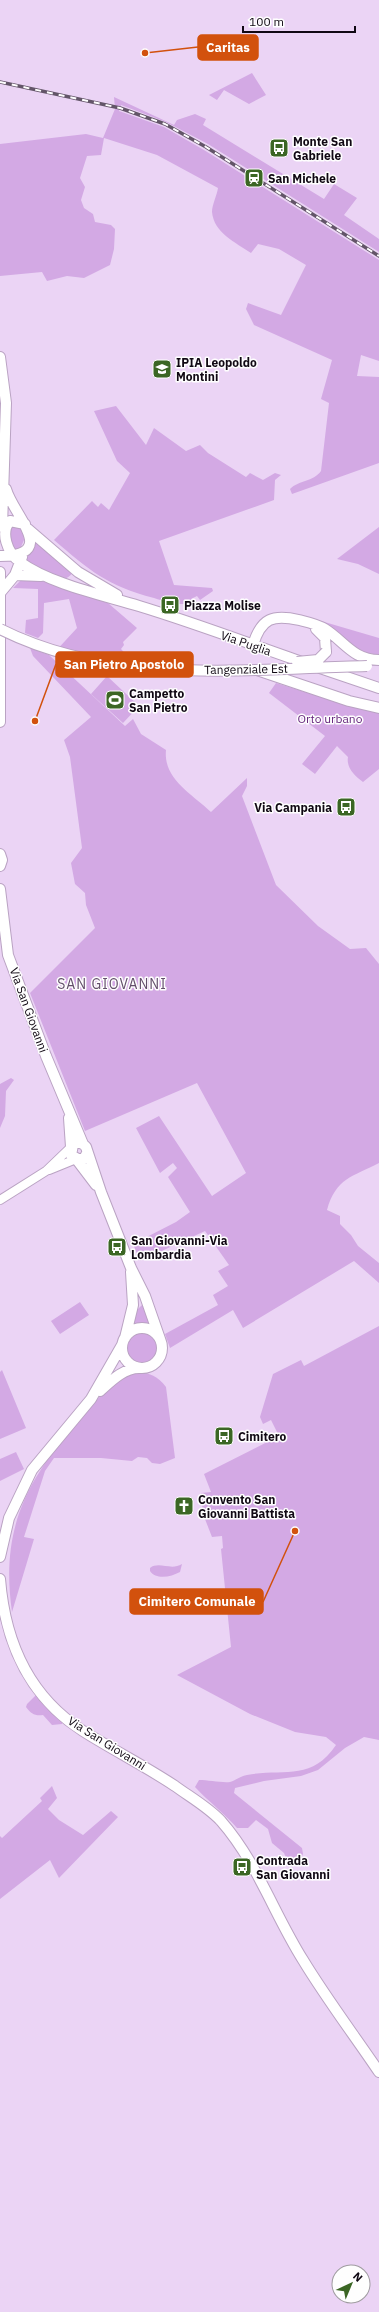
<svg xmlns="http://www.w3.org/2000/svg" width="379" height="2312" viewBox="0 0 379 2312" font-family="'IBM Plex Sans',sans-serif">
  <rect width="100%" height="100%" fill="#ebd4f5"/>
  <path fill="#d3a9e4" d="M252 73 266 95 249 104 224 90 217 100 209 95Z
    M114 97 174 125 177 120 195 114 206 119 203 125 324 199 334 184 357 198 344 215 379 239V252L208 144 166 122 121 105 119 111 164 127 204 150 379 260V361L361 355 357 376 379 377V463L292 494 290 489C299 480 313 482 321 471L329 403 321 399 332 360 254 325 246 309 248 303 281 315 306 265 279 249 258 244 251 253C235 242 214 233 212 212 212 205 217 195 218 188L157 155 104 138 101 155 87 156 80 178 85 187 81 200 84 208 93 214 95 222 111 225 115 229 114 249 110 265 84 278 67 276 47 281 42 272 0 276V144L86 134 103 138 115 109Z
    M116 406 146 445 154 428 186 451 200 445 208 453 246 477 250 473 263 480 275 473 281 475 275 480 274 500 159 541 174 585 212 588 213 591 200 600 197 596 191 599 193 603C179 606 167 602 154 598 107 586 89 570 54 540L92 501 98 507 101 503 109 510 130 473 117 461 94 411Z
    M16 526 23 531 24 540 20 549 13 551 5 534 12 527Z
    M379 527V574L358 564 337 559Z
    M33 536 73 572C69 578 65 580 58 578L27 561 26 557Z
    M33 578 108 603 137 628 123 642 124 645 121 649 133 662 53 654 77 628 69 599 44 603 43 633 38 638 25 633 26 620 38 618V589L13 588 20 581Z
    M321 621 379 638V655L357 651Z
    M30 648 49 655 125 726 133 719 141 734 166 750C163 779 192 794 211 812L247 778V786L242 796 276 885 318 926 350 949 366 948 379 964V1163C352 1177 336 1178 327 1210L340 1216V1224L351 1235 358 1246 379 1263V1283L354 1261 243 1328 233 1310 170 1348 165 1334 218 1305 213 1295 228 1286 218 1271 229 1265 205 1231 140 1261 133 1244 176 1222 190 1212 168 1177 177 1168 173 1163 160 1173 136 1128 159 1116 212 1196 246 1173 197 1083 85 1131 30 993 95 928 86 905 85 893 75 884 71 863 82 848 70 757 64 740 91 717 33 656Z
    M107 676 139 706 123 723 91 694Z
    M276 683 344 704 379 711V769L363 782C355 776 346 768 348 757L337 746 315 774 302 764 325 736 269 693Z
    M11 1078 14 1080 6 1091 5 1116 0 1128V1084Z
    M80 1302 89 1315 60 1334 51 1321Z
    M144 1303 154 1329 143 1325 132 1328 136 1311Z
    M379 1326V1740L364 1737 345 1748 318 1770 301 1776 264 1781 235 1788 234 1793 302 1848 303 1854 297 1866 287 1860 284 1853 272 1843 268 1829 256 1820 248 1828H237C224 1813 209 1802 195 1787L199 1780C208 1780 222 1783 230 1782 236 1780 241 1776 247 1775 283 1768 311 1782 336 1745L326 1737 295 1732 250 1714 177 1675 231 1647 221 1549 223 1548 222 1536 212 1537 203 1514 201 1493 211 1492 204 1474 279 1436 271 1420 263 1424 260 1417 273 1374 301 1360 304 1366Z
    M126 1349a16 16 0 1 1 32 0a16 16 0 1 1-32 0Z
    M2 1370 26 1428 0 1439V1372Z
    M136 1372C150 1373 158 1376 166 1387L175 1458 160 1464 152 1463 147 1458 138 1457 132 1461 101 1458H54L45 1471 24 1537 34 1539 12 1612C0 1528 27 1479 81 1418 97 1400 112 1379 136 1372Z
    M16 1452 24 1469 0 1481V1459Z
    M182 1564 180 1572C171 1577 156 1580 150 1571V1568C159 1561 171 1571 182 1564Z
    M38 1693 64 1719 62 1724 52 1725 43 1715C35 1716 31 1714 26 1707L27 1704Z
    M52 1786 57 1798 48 1809 59 1820 83 1835 111 1811 118 1817 59 1878 50 1860 0 1899V1836L2 1838 42 1801 40 1798Z"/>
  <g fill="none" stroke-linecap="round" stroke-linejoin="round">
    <defs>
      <path id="minor" d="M49 1170 76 1159
        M0 1200 46 1171 70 1148"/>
      <path id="major" d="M0 357 6 403 2 527
        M25 524 10 521C0 532 7 553 20 562 50 584 103 595 139 606 195 623 250 644 305 663
        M28 529 78 572 117 595
        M0 556C60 556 13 515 6 489
        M0 572V722
        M15 575 41 576
        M0 593 15 575 22 557
        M316 629 325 638 326 652
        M253 645C261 618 273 614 299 620 307 622 317 624 325 629 344 641 353 660 379 660
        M320 668 379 688
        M257 670 349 701 379 708
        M0 854 2 860 0 866
        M0 889 8 955 46 1056 83 1144 86 1147 101 1192 131 1268 145 1296 160 1339
        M69 1118 71 1147
        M83 1144 77 1142 73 1145 71 1155 80 1160 85 1157 87 1153
        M77 1160 96 1185
        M122 1348a20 20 0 1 1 40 0a20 20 0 1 1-40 0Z
        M125 1338 133 1305 131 1272
        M100 1391C111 1381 124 1368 139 1368
        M0 1557 9 1518 32 1470 91 1399 122 1345
        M0 1579C5 1642 28 1696 83 1731 113 1750 145 1766 175 1786 190 1797 208 1807 221 1821 257 1862 274 1914 303 1960 326 1998 354 2035 379 2072"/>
    </defs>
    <use href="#minor" stroke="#baa3c3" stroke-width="10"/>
    <use href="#major" stroke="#baa3c3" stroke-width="12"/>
    <use href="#minor" stroke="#fff" stroke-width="8"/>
    <use href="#major" stroke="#fff" stroke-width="10"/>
    <defs>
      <path id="rail" d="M0 82 120 108 165 124 206 147 379 256"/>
    </defs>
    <use href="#rail" stroke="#635568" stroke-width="3.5"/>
    <use href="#rail" stroke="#fefefe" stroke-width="2" stroke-dasharray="6" stroke-linecap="butt"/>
    <defs>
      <path id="major-bridge" d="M0 629C113 686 245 669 367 666
        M297 662 318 660 326 652"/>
    </defs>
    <use href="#major-bridge" stroke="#baa3c3" stroke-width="12" stroke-linecap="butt"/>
    <use href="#major-bridge" stroke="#fff" stroke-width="10"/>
  </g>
  <defs>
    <symbol id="bus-square" viewBox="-11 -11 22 22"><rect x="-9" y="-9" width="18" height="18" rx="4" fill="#3b6624" stroke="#fefefe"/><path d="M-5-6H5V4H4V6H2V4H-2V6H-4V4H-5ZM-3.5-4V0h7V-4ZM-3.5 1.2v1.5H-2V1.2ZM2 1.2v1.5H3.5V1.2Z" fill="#fff"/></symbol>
    <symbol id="station-square" viewBox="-11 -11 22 22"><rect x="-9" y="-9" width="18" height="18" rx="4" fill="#3b6624" stroke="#fefefe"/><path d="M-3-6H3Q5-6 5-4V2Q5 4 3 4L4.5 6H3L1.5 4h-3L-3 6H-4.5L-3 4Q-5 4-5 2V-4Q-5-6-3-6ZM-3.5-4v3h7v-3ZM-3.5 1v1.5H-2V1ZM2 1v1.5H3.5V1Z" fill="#fff"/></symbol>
    <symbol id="school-square" viewBox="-11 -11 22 22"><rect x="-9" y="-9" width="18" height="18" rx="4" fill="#3b6624" stroke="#fefefe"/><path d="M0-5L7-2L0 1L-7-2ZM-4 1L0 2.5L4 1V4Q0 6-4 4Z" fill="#fff"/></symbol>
    <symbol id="stadium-square" viewBox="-11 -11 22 22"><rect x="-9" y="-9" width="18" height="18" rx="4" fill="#3b6624" stroke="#fefefe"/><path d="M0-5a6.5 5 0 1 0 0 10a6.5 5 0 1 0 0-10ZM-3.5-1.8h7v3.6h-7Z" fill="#fff"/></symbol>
    <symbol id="church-square" viewBox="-11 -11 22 22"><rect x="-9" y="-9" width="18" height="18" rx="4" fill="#3b6624" stroke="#fefefe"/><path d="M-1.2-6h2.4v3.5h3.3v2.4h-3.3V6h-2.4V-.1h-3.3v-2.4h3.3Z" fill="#fff"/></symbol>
  </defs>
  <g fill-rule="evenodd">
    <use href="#bus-square" x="268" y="137" width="22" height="22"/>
    <use href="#station-square" x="243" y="167" width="22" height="22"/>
    <use href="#school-square" x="151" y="358" width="22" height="22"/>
    <use href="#bus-square" x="159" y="594" width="22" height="22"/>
    <use href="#stadium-square" x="104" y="689" width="22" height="22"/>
    <use href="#bus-square" x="335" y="796" width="22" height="22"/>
    <use href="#bus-square" x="106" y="1236" width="22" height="22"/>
    <use href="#bus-square" x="213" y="1425" width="22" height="22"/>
    <use href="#church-square" x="173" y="1495" width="22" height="22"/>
    <use href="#bus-square" x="231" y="1856" width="22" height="22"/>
  </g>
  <g text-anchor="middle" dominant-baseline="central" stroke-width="3" stroke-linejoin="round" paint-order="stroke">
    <g font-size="12" font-weight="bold" fill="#100813" stroke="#fefefe" text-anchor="start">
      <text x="293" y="141">Monte San<tspan x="293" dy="14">Gabriele</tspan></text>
      <text x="268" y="178">San Michele</text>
      <text x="176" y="362">IPIA Leopoldo<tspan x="176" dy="14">Montini</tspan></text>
      <text x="184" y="605">Piazza Molise</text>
      <text x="129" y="693">Campetto<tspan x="129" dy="14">San Pietro</tspan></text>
      <text x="332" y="807" text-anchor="end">Via Campania</text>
      <text x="131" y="1240">San Giovanni-Via<tspan x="131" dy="14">Lombardia</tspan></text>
      <text x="238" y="1436">Cimitero</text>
      <text x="198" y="1499">Convento San<tspan x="198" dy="14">Giovanni Battista</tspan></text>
      <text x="256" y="1860">Contrada<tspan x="256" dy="14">San Giovanni</tspan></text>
    </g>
    <g font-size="12" fill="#100813" stroke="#fefefe">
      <text transform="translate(246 643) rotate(19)">Via Puglia</text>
      <text transform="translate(246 669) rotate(-1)">Tangenziale Est</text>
      <text transform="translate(29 1010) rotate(70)">Via San Giovanni</text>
      <text transform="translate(107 1743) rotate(32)">Via San Giovanni</text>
    </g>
    <g font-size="12" fill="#66267d" stroke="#fefefe">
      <text x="330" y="718">Orto urbano</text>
    </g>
    <g font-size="14" letter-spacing="1" fill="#634f6b" stroke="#fefefe">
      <text x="112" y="984">SAN GIOVANNI</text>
    </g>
  </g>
  <path fill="none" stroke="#d2510d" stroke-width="1.5" d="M145 53L198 47M35 721L56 664M295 1531L263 1602"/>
  <g fill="#d2510d" stroke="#fefefe" stroke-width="1.5">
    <circle cx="145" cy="53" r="4"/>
    <circle cx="35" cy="721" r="4"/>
    <circle cx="295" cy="1531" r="4"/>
  </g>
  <g fill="#d2510d" stroke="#d2510d" stroke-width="1.5">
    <rect x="198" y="35" width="60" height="25" rx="4"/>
    <rect x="56" y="652" width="137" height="25" rx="4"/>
    <rect x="130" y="1589" width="133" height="25" rx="4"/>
  </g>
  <g font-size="13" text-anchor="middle" font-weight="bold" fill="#fff">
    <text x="228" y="52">Caritas</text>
    <text x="124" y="669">San Pietro Apostolo</text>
    <text x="197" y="1606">Cimitero Comunale</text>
  </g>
  <g transform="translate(351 2284) rotate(44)"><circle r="19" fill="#fefefe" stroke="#9f9ca0"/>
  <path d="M0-3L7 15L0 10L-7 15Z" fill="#3b6624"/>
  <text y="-6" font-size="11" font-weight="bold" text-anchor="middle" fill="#100813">N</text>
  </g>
  <path d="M243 26v6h112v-6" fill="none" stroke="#100813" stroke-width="2"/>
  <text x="249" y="26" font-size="12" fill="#100813" stroke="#fefefe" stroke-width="3" paint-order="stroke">100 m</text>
</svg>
